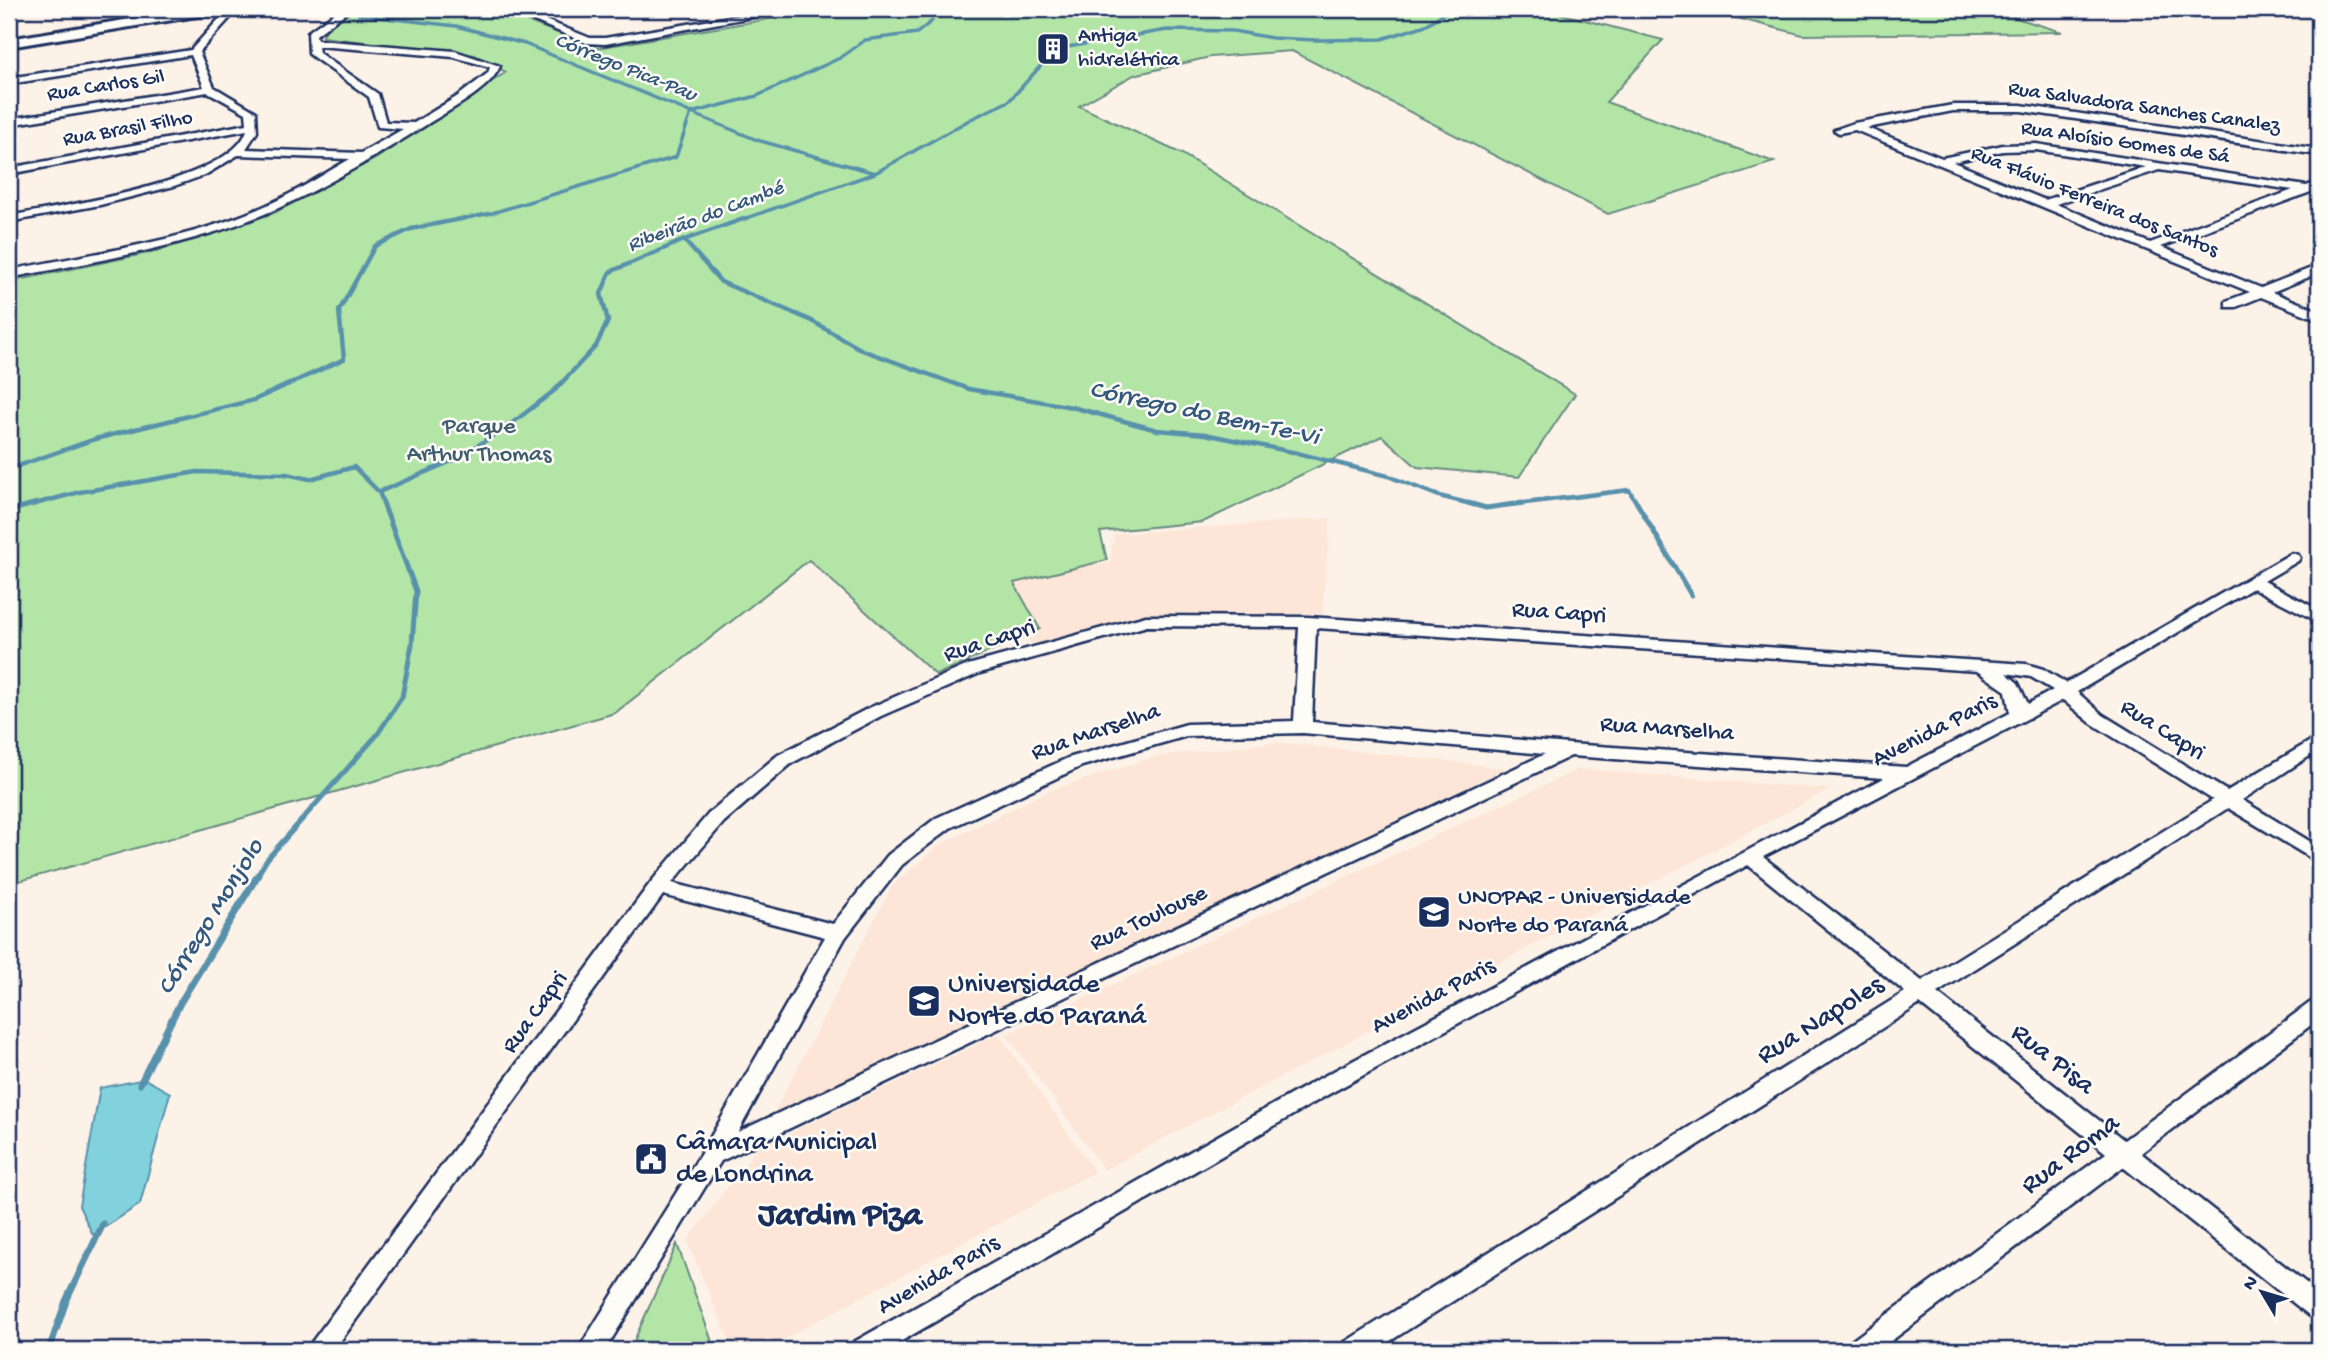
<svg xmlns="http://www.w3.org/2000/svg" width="2328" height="1359" viewBox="0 0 2328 1359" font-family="'Gochi Hand',sans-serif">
  <rect width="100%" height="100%" fill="#fdf2e8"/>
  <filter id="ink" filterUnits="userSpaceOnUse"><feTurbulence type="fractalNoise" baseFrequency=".0143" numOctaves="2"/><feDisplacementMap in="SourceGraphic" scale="14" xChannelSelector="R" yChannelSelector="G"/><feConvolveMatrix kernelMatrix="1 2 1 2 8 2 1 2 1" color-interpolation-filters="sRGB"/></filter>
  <g filter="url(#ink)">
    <path fill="#fde6d7" d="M1331 518 1322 614 1139 615 1032 645 983 579 1110 563 1114 534Z
      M1276 742 1507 768 772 1116 892 886 939 845 1048 791 1157 756Z
      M1579 769 1831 789 1104 1170 1006 1034Z
      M999 1034 1095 1172 763 1350H733L687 1241 756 1149Z"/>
    <path fill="#b3e6a6" stroke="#678a82" stroke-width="2" d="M355 9H495L597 48 811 12 808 9H1542L1663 40 1606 102 1774 162 1608 214 1292 51 1210 57 1134 75 1079 106 1182 154 1575 394 1519 477 1417 467 1382 436 1203 522 1100 532 1107 560 1014 583 1040 629 936 675 809 560 615 713 9 884V282L158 251 274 213 377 158 506 72 475 55 322 37 328 27Z
      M1702 9H1987L2062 32 1803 35Z
      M677 1244 715 1350H630Z"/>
    <path fill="#82d2de" stroke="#5991ab" stroke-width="2" d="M145 1079 170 1093 140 1204 93 1235 79 1206 100 1088Z"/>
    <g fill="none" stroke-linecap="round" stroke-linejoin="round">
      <path stroke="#5991ab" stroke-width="3.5" d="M359 15 456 26 525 44 757 140 875 173
        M457 220 492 213 676 157 691 113 757 96 840 58 865 40 917 33 932 21
        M741 220 875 173 971 119 1009 101 1045 61 1062 48 1167 30 1233 31 1272 38 1316 40 1382 39 1426 25 1450 9"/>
      <path stroke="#5991ab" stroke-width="4.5" d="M684 240 721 282 810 320 862 350 969 389 1072 407 1157 430 1205 434 1297 453 1388 476 1439 496 1475 505
        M9 469 95 439 254 400 344 359 339 311 375 246 411 229 466 218
        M379 492 384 505
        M31 505 80 492 197 472 286 474 310 479 354 467 379 492 459 458 515 421 555 390 596 346 608 321 601 294 610 272 684 240 746 218
        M1509 505 1629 490 1638 505"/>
      <path stroke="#5991ab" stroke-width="5" d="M1468 503 1486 508 1522 503
        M1637 503 1691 595
        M9 511 37 503
        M257 876 268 858 377 735 402 697 412 644 416 591 383 503"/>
      <path stroke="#5991ab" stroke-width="7" d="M140 1084 180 1003 258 875
        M49 1350 66 1301 103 1224"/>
      <defs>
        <path id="minor" d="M228 9 236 11 199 52 214 87 256 112 257 132 246 149 361 153 403 129 378 127 369 97 309 54 308 32 340 9H351L316 35 317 40 455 51 500 66C491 90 447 111 426 125 382 152 334 182 287 204 201 245 101 260 9 278V270C99 252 197 240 280 199 304 187 327 172 350 159L238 155 205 175 174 186 100 205 9 222V216C57 207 232 182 247 130L9 174V168L247 124 246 113 208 92 9 125V119L204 87 191 55 9 84V78L191 50ZM318 46 454 57 490 67 488 73 458 96 414 123 386 122 378 94 319 53Z
          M506 9H518L590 38H605L777 9H797L605 44 586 43Z
          M1953 105H2021L2319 149V155L2021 111H1953L1867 128 1942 158 2003 145 2036 144 2306 186 2319 182V189L2161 247 2261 288 2319 265V273L2272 292 2319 311V320L2261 297 2236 307H2226V301L2250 292 1855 130 1839 133 1834 130 1854 123ZM2036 150 2146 167 2045 200 1953 162 2003 151ZM2159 170 2293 190 2150 243 2056 204Z
          M2292 553 2298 555 2300 558 2298 561 2264 581 2319 610V622L2253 588 2077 692 2103 715 2227 791 2319 736V750L2242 800 2319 847V863L2228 808 1937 993 2124 1140 2311 1002 2319 1000V1019L2141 1153 2319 1293V1319L2310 1316 2123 1167 1879 1350H1846L1850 1342 2106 1153 1920 1004 1376 1350H1341L1345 1342 1905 992 1748 865 1329 1094 886 1350H850L854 1342 1313 1082 1884 778 1571 756 721 1161 605 1350H578L705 1147 825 937 663 895 334 1350H306L651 882 710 812 778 755 869 708 968 665 1146 616 1308 617 2026 664 2043 669 2066 683ZM1147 626 1299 627 1294 721 1187 724 1068 758 936 818 888 855 833 924 672 883 724 822 792 763 881 716 980 673ZM1316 628 1977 671 2006 691 2010 713 1906 767 1569 744 1312 722ZM2006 673 2031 677 2053 690 2028 704 2018 683ZM2063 700 2091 723 2213 800 1922 981 1763 857ZM1303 733 1545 754 738 1132 845 938 902 865 950 828 1082 766 1187 736Z"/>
        <path id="primary" d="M191 9H222L215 13 9 47V39Z"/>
      </defs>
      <use href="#minor" stroke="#1b2f5e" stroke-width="5"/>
      <use href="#primary" stroke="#1b2f5e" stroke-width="6"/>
      <use href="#minor" fill="#fdfcf7" fill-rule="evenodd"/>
      <use href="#primary" fill="#fdfcf7" fill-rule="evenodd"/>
    </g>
  </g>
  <defs>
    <symbol id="building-square" viewBox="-11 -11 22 22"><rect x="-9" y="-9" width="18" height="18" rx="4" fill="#1b2f5e" stroke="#fdfcf7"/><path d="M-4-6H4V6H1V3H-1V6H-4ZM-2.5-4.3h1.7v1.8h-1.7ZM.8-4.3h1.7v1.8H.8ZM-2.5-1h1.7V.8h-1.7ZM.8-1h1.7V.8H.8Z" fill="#fff"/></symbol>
    <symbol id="university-square" viewBox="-11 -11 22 22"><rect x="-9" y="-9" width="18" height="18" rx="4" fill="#1b2f5e" stroke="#fdfcf7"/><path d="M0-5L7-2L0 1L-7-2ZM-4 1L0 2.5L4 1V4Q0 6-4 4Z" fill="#fff"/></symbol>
    <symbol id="civic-square" viewBox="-11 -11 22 22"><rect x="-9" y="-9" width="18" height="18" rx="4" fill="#1b2f5e" stroke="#fdfcf7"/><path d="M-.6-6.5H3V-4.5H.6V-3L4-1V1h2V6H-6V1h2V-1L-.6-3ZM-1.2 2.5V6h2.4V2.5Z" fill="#fff"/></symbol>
  </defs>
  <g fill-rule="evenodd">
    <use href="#building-square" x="1034" y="30" width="38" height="38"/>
    <use href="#university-square" x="1415" y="893" width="38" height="38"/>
    <use href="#university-square" x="905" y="982" width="38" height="38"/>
    <use href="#civic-square" x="632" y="1140" width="38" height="38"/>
  </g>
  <g text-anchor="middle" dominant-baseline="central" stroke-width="5" stroke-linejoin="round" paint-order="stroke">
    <g font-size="21" fill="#1b2f5e" stroke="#fdfcf7" text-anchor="start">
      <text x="1078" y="37">Antiga<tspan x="1078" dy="24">hidrelétrica</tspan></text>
    </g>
    <g font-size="21" font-style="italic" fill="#35587e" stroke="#fdfcf7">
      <text transform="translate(625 69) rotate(22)">Córrego Pica-Pau</text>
      <text transform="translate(706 218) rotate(-21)">Ribeirão do Cambé</text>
    </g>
    <g font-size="21" fill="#1b2f5e" stroke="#fdfcf7">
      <text transform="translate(106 87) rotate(-9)">Rua Carlos Gil</text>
      <text transform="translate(2144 109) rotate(8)">Rua Salvadora Sanches Canalez</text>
      <text transform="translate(128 130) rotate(-10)">Rua Brasil Filho</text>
      <text transform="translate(2125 144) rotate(8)">Rua Aloísio Gomes de Sá</text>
      <text transform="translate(2094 203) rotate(22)">Rua Flávio Ferreira dos Santos</text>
    </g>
    <g font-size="24" fill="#415d70" stroke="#fdfcf7">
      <text x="479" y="427">Parque<tspan x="479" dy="28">Arthur Thomas</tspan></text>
    </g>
    <g font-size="24" fill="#1b2f5e" stroke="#fdfcf7">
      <text transform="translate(1559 614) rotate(4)">Rua Capri</text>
      <text transform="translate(990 642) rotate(-18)">Rua Capri</text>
      <text transform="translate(1667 730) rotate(4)">Rua Marselha</text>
      <text transform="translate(1935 731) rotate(-27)">Avenida Paris</text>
      <text transform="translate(2162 731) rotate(32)">Rua Capri</text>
      <text transform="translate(1096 733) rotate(-19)">Rua Marselha</text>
      <text transform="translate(1149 919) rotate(-25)">Rua Toulouse</text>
      <text transform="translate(1434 997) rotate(-28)">Avenida Paris</text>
      <text transform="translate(536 1013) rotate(-54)">Rua Capri</text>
      <text transform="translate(939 1276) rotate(-30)">Avenida Paris</text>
    </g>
    <g font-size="24" fill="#1b2f5e" stroke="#fdfcf7" text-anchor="start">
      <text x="1458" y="898">UNOPAR - Universidade<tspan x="1458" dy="28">Norte do Paraná</tspan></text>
    </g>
    <g font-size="26" font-style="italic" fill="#35587e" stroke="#fdfcf7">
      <text transform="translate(1204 415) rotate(12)">Córrego do Bem-Te-Vi</text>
      <text transform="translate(212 918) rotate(-58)">Córrego Monjolo</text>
    </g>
    <g font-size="28" fill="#1b2f5e" stroke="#fdfcf7" text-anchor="start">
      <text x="948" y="985">Universidade<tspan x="948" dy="32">Norte do Paraná</tspan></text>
      <text x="676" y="1143">Câmara Municipal<tspan x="676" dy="32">de Londrina</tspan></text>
    </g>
    <g font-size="28" fill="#1b2f5e" stroke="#fdfcf7">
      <text transform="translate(1821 1021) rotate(-32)">Rua Napoles</text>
      <text transform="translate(2052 1060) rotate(38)">Rua Pisa</text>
      <text transform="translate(2071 1155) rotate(-37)">Rua Roma</text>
    </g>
    <g font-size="33" font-weight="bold" fill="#1b2f5e" stroke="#fdfcf7">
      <text x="840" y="1217">Jardim Piza</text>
    </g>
  </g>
  <rect width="2328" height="1359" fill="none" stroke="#fdfcf7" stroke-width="35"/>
  <rect x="18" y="18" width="2293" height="1324" fill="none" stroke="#1b2f5e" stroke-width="2.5" filter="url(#ink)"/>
  <g transform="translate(2262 1292) rotate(308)" stroke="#fdfcf7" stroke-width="5" paint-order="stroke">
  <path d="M0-5L12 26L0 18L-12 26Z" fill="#1b2f5e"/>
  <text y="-10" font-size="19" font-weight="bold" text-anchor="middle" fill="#1b2f5e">N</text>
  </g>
</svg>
